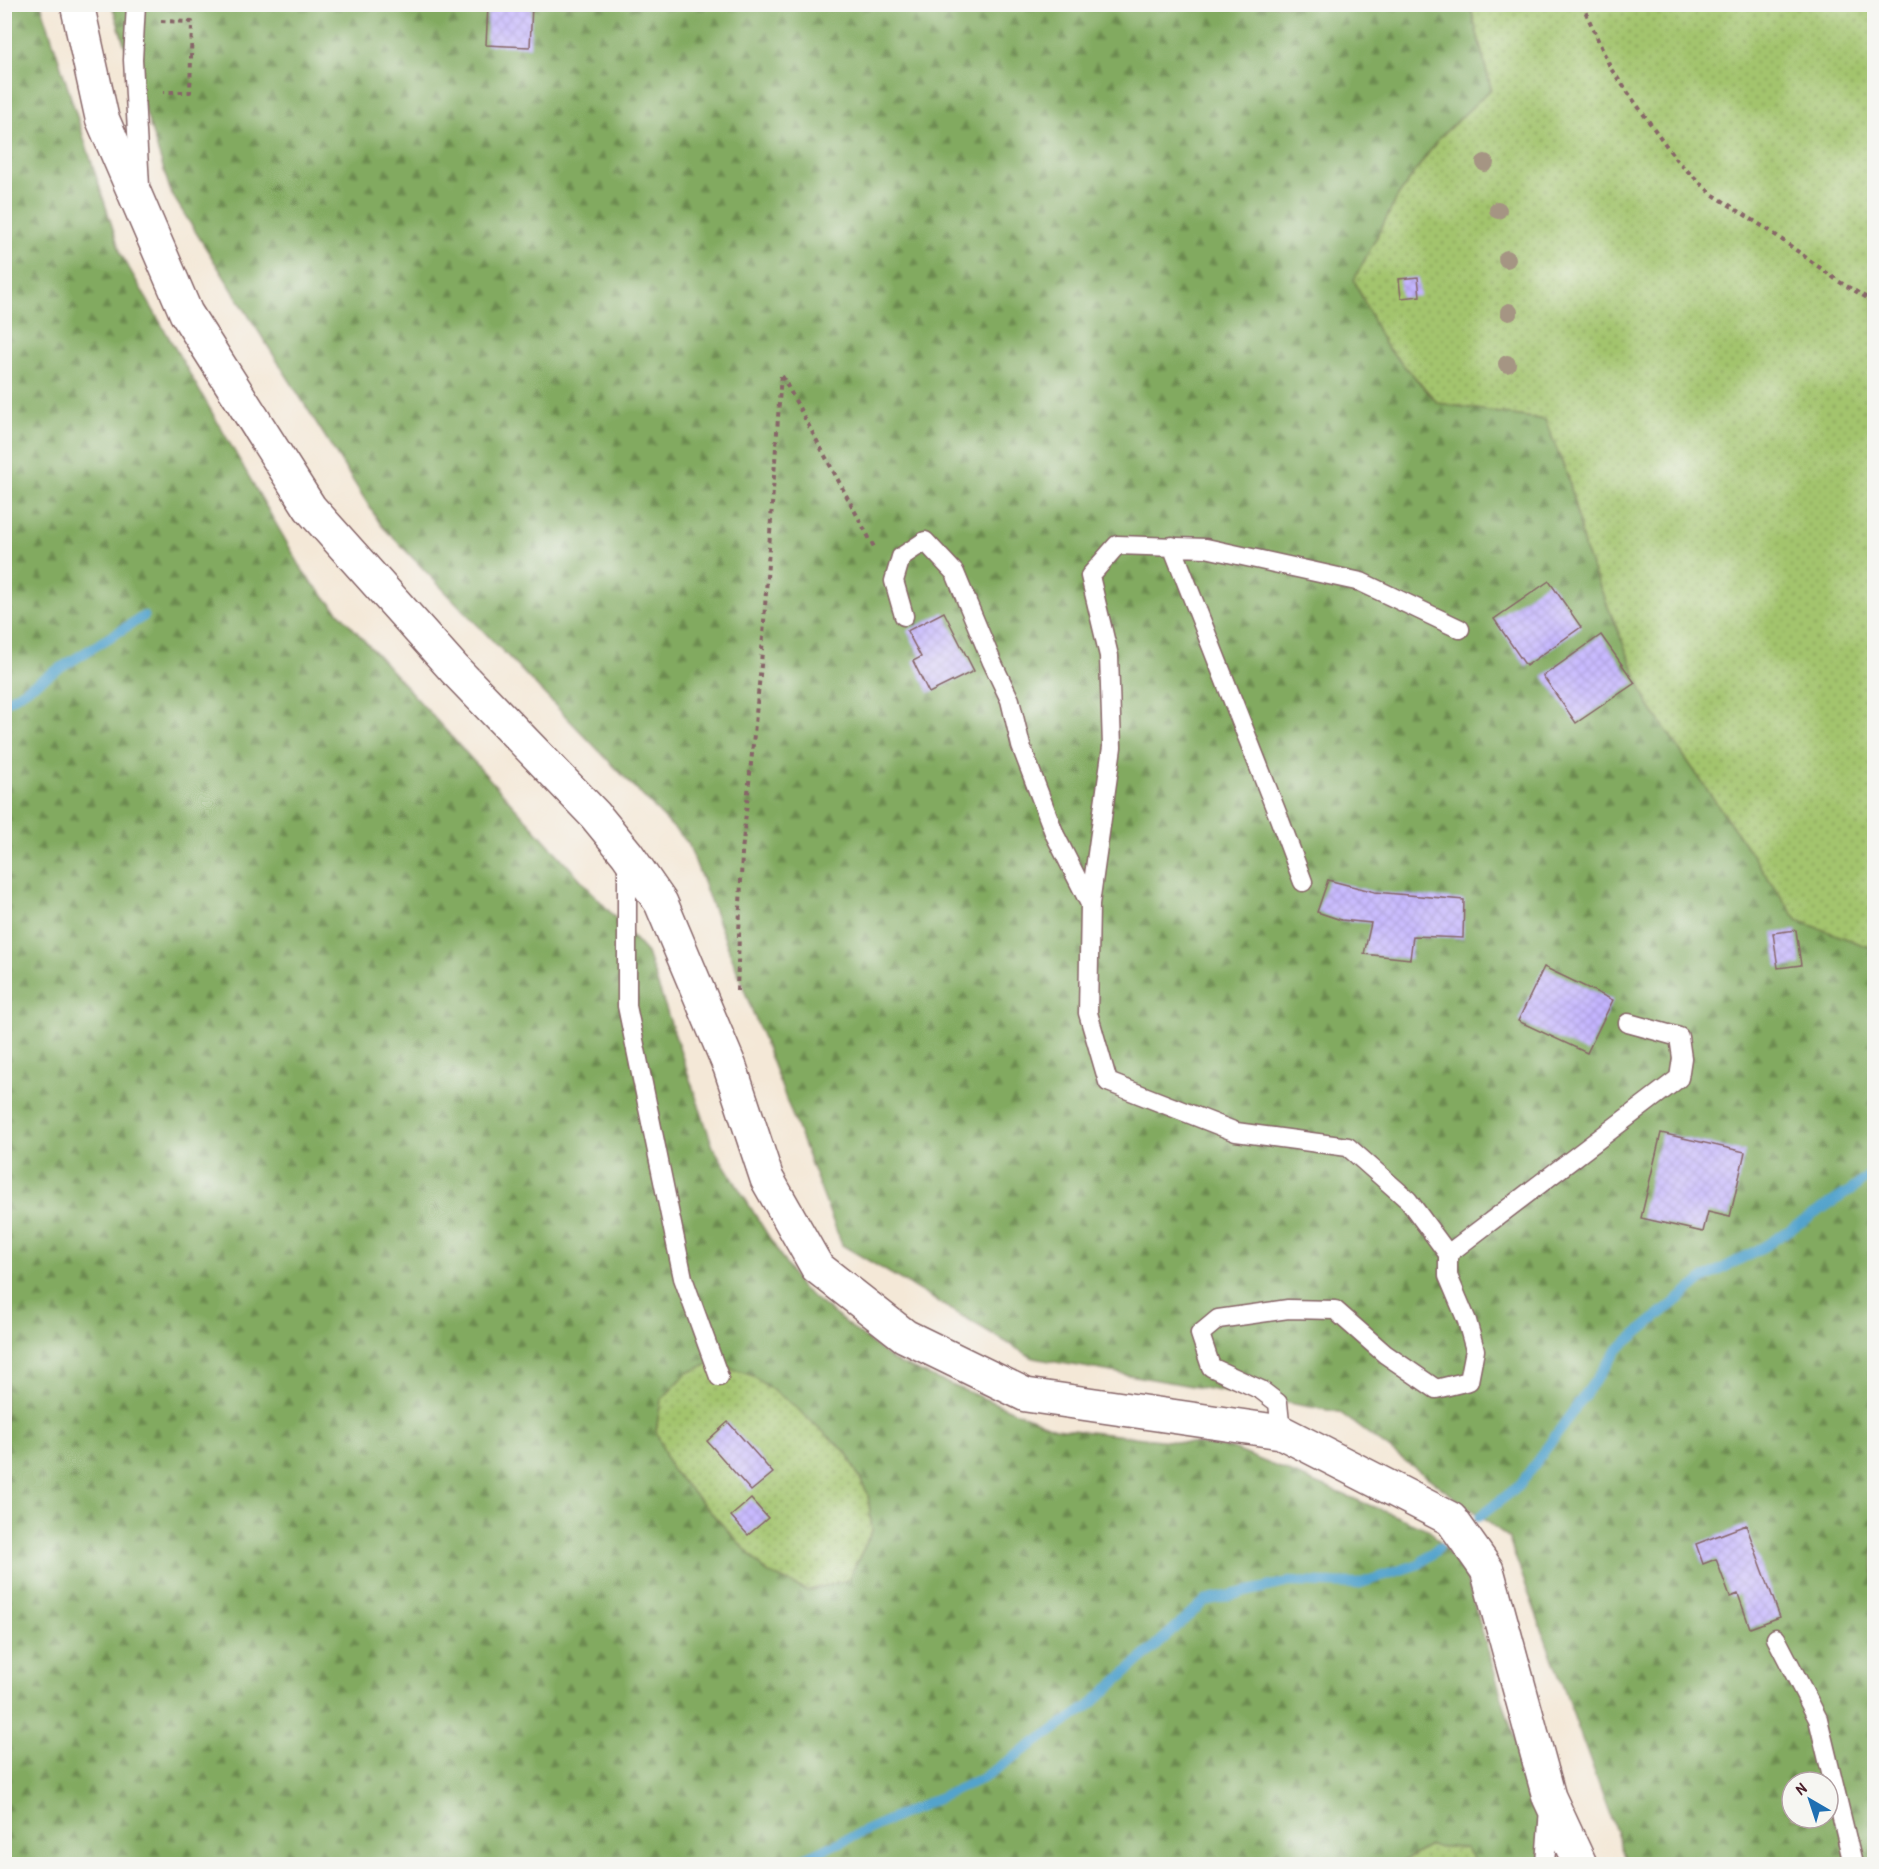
<svg xmlns="http://www.w3.org/2000/svg" width="1879" height="1869" viewBox="0 0 1879 1869" font-family="'Patrick Hand',sans-serif">
  <defs>
    <pattern id="grass-dots" width="8" height="8" patternUnits="userSpaceOnUse" patternTransform="scale(1.5)"><rect width="8" height="8" fill="#a3c46d"/><path d="M2 2h.1M6 6h.1" fill="none" stroke="#879f5a" stroke-width="1.8" stroke-linecap="round"/></pattern>
    <pattern id="forest-firs" width="22" height="20" patternUnits="userSpaceOnUse" patternTransform="scale(1.5)"><rect width="22" height="20" fill="#82aa60"/><path d="M5 1l3.5 6h-7zM16 11l3.5 6h-7z" fill="#6c8a4f"/></pattern>
    <pattern id="building-cross-hatch" width="8" height="8" patternUnits="userSpaceOnUse" patternTransform="scale(1.5)"><rect width="8" height="8" fill="#c4b5ff"/><path d="M0 0l8 8M0 8l8-8" fill="none" stroke="#aa9bdb"/></pattern>
  </defs>
  <rect width="100%" height="100%" fill="#f6f6f2"/>
  <filter id="ink" filterUnits="userSpaceOnUse"><feTurbulence type="fractalNoise" baseFrequency=".0167" numOctaves="2"/><feDisplacementMap in="SourceGraphic" scale="12" xChannelSelector="R" yChannelSelector="G"/><feConvolveMatrix kernelMatrix="1 2 1 2 8 2 1 2 1" color-interpolation-filters="sRGB"/></filter>
  <filter id="wash" filterUnits="userSpaceOnUse"><feTurbulence type="fractalNoise" baseFrequency=".008" numOctaves="4" result="noise"/><feDisplacementMap in="SourceGraphic" scale="24" xChannelSelector="R" yChannelSelector="G"/><feGaussianBlur stdDeviation="1.35" result="paint"/><feColorMatrix in="noise" values="0 0 0 0 0 0 0 0 0 0 0 0 0 0 0 0 0 1.4 0 .05"/><feComposite in="paint" operator="in"/></filter>
  <g filter="url(#wash)">
    <rect width="100%" height="100%" fill="#f4e8d7"/>
    <path fill="url(#grass-dots)" stroke="#76724c" stroke-width="1.5" d="M1470 5H1874V949L1797 920 1648 704 1585 551 1569 480 1545 420 1438 403 1384 344 1354 280 1398 196 1439 138 1491 89Z
      M711 1363 751 1375 792 1403 846 1452 868 1494 872 1531 848 1580 807 1591 765 1571 671 1469 656 1431 661 1400 687 1373Z
      M1429 1846 1465 1848 1477 1864H1399Z"/>
    <path fill="url(#forest-firs)" stroke="#666446" stroke-width="1.5" fill-rule="evenodd" d="M41 4 121 254 306 576 647 953 713 1147 800 1287 894 1361 1055 1428 1231 1448 1430 1530 1465 1574 1552 1864H1477L1465 1848 1429 1846 1399 1864H5L4 5ZM711 1363 751 1375 792 1404 846 1452 868 1494 872 1531 848 1580 807 1591 765 1571 671 1469 656 1431 661 1400 687 1373Z
      M112 5H1470L1491 89 1439 138 1398 196 1354 280 1384 344 1438 403 1545 420 1569 480 1585 551 1648 704 1797 920 1874 949V1864H1628L1508 1537 1339 1412 1033 1358 842 1245 688 843 381 525 171 193ZM1792 1782H1828V1818H1792Z"/>
    <g fill="none" stroke-linecap="round" stroke-linejoin="round">
      <path stroke="#52a3cc" stroke-width="10" d="M4 703 144 616
        M1479 1517 1519 1486 1618 1349 1703 1279 1765 1246 1854 1188 1874 1171
        M791 1864 983 1778 1088 1707 1205 1601 1289 1582 1358 1584 1419 1564 1439 1548"/>
    </g>
    <g id="blocks">
      <path fill="url(#building-cross-hatch)" d="M488 5H532L530 47 486 45Z
        M1418 277 1420 296 1401 298 1399 279Z
        M1549 581 1581 627 1526 666 1494 619Z
        M944 612 974 671 929 693 913 661 921 657 907 631Z
        M1601 635 1635 683 1576 723 1543 676Z
        M1328 880 1375 892 1464 900 1463 938 1413 936 1410 959 1364 954 1371 923 1341 920 1317 912Z
        M1796 930 1801 965 1778 968 1773 933Z
        M1544 967 1613 1000 1587 1053 1518 1021Z
        M1661 1133 1745 1152 1730 1217 1708 1212 1703 1232 1641 1218Z
        M728 1422 773 1473 751 1491 707 1441Z
        M751 1499 768 1518 748 1535 731 1516Z
        M1746 1525 1780 1617 1750 1628 1738 1594 1730 1597 1716 1559 1703 1564 1696 1544Z"/>
    </g>
  </g>
  <g filter="url(#ink)">
    <use href="#blocks" fill-opacity="0" stroke="#866567" stroke-width="1.5"/>
    <g fill="none" stroke-linecap="round" stroke-linejoin="round">
      <defs>
        <path id="lane" d="M136 4 133 60 140 186
          M1172 546 1279 818 1303 882
          M904 616 894 581 901 557 925 541 955 573 992 662 1010 700 1021 746 1055 835 1090 904
          M627 859V1006L683 1278 719 1377
          M1448 1254 1679 1078 1682 1058 1679 1037 1628 1023
          M1281 1432 1278 1403 1261 1390 1211 1367 1200 1334 1218 1319 1288 1309 1335 1310 1385 1354 1436 1389 1469 1381 1475 1350 1467 1321 1448 1276V1254L1408 1200 1348 1147 1236 1132 1108 1082 1088 1013 1090 904 1112 747 1109 656 1090 576 1117 545 1206 548 1361 582 1460 629
          M1776 1638 1818 1719 1853 1864
          M1545 1864 1549 1809"/>
        <path id="street" d="M77 4 102 118 186 313 310 508 455 670 595 815 627 854 661 903 730 1067 767 1179 817 1267 905 1336 1026 1395 1281 1432 1451 1519 1487 1570 1549 1797 1580 1864"/>
      </defs>
      <use href="#lane" stroke="#866567" stroke-width="21"/>
      <use href="#street" stroke="#866567" stroke-width="36"/>
      <path stroke="#866567" stroke-width="4" stroke-dasharray="4.5 4.5" stroke-linecap="butt" d="M1582 4 1611 69 1678 162 1712 194 1770 231 1838 281 1874 302
        M161 21 192 22 190 92H163
        M737 991 742 852 761 665 781 374 874 547"/>
      <use href="#lane" stroke="#fff" stroke-width="18"/>
      <use href="#street" stroke="#fff" stroke-width="33"/>
    </g>
    <g fill="#a59583">
      <circle cx="1485" cy="163" r="9"/>
      <circle cx="1498" cy="210" r="9"/>
      <circle cx="1507" cy="259" r="9"/>
      <circle cx="1509" cy="312" r="9"/>
      <circle cx="1507" cy="364" r="9"/>
    </g>
  </g>
  <rect width="1879" height="1869" fill="none" stroke="#f6f6f2" stroke-width="24"/>
  <g transform="translate(1810 1800) rotate(321)"><circle r="28" fill="#f6f6f2" stroke="#b1a0a2" stroke-width="1.5"/>
  <path d="M0-4.5L10 22L0 15L-10 22Z" fill="#1f6fb2"/>
  <text y="-9" font-size="16" font-weight="bold" text-anchor="middle" fill="#4a1f2b">N</text>
  </g>
</svg>
